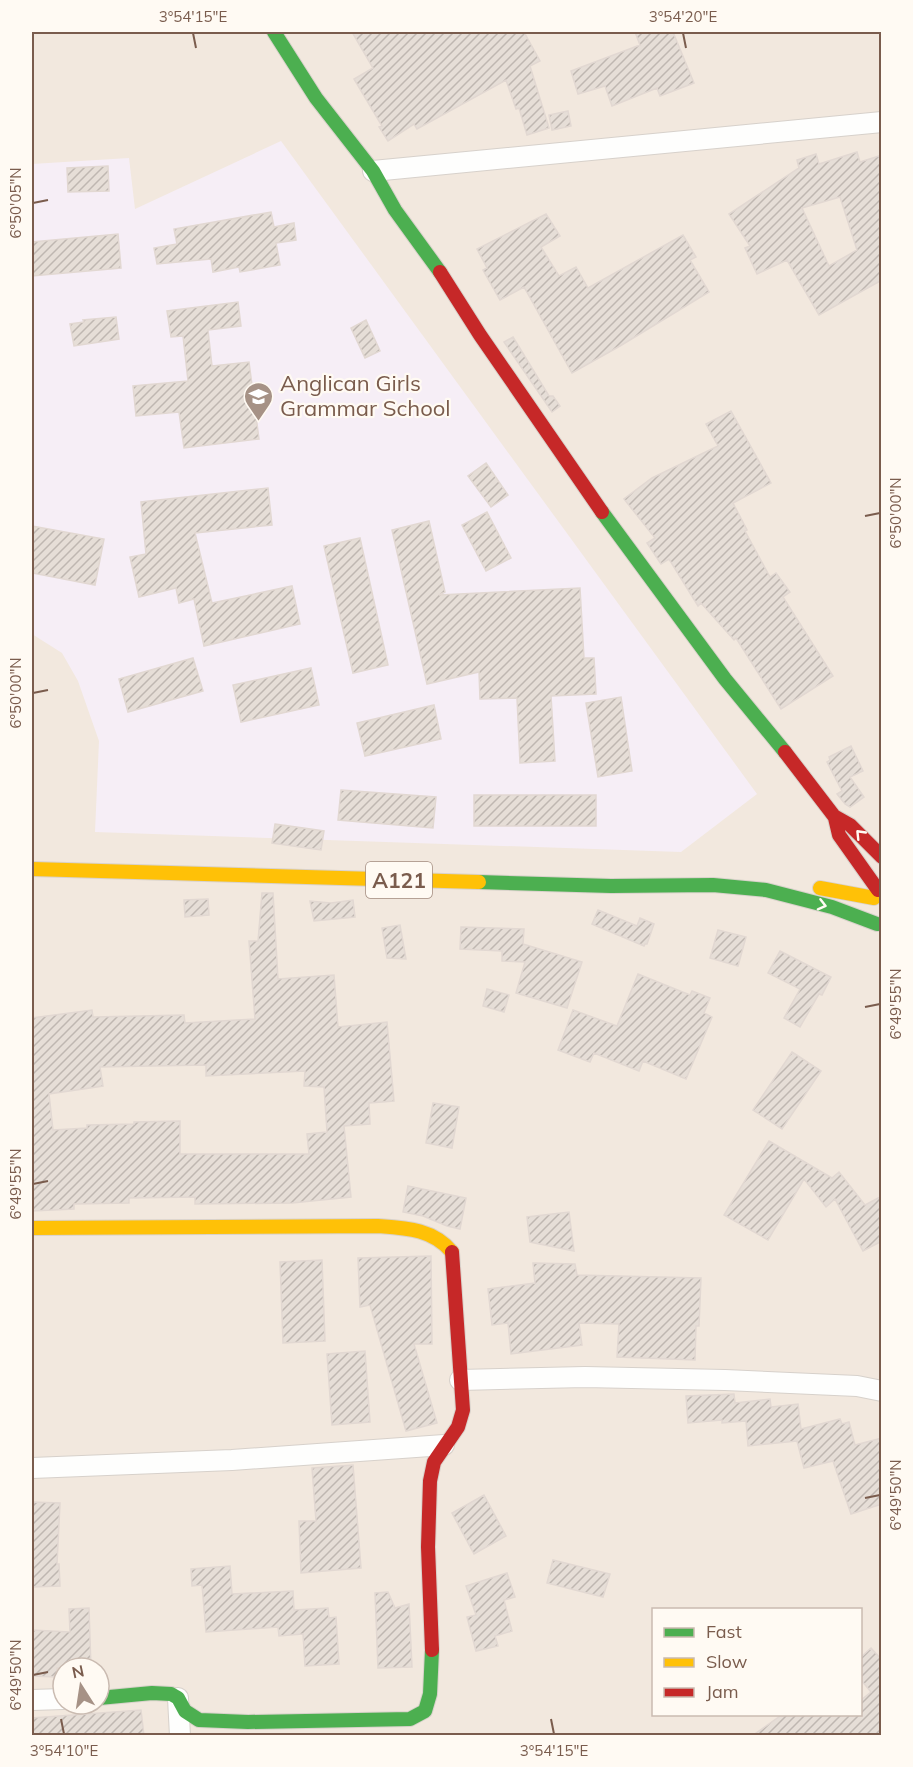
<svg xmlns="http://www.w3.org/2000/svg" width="913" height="1767" viewBox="0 0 913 1767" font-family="Mulish,sans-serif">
  <defs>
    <pattern id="building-hatch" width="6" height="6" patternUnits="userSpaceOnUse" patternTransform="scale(1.5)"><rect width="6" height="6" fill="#e6ded7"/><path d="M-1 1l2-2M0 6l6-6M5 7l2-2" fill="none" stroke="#bfb7b1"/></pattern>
  </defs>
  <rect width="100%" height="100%" fill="#f9f5f0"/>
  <path fill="#f2e8de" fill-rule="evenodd" d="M32 32H881V1735L32 1736ZM654 1610H860V1714H654ZM63 1668H99V1704H63Z"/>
  <path fill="#f6eef6" d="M281 141 757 794 681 852 95 832 99 741 78 681 62 653 32 634V164L129 158 135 209Z"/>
  <path fill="url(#building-hatch)" stroke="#e2d8d2" stroke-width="1.5" fill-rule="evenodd" d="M352 32H524L540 61 530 66 549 128 527 135 519 108 516 109 506 80 417 129 414 124 388 141 379 127 382 126 354 79 373 68Z
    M635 32H673L694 83 660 96 657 88 612 106 605 86 578 94 571 71 640 45Z
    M568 111 571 126 552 130 549 115Z
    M857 152 860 162 882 155V280L819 315 787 260 757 274 745 248 750 246 729 214 799 168 797 160 816 154 819 164ZM840 197 857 250 829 266 802 208Z
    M108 166 109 191 68 192 67 168Z
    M271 212 274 227 294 223 296 240 276 243 280 265 240 272 239 267 213 272 211 259 157 264 154 248 177 244 174 229Z
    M546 214 560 236 541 247 559 276 576 267 588 288 683 235 696 257 690 260 709 292 620 346 572 373 524 287 500 300 483 270 487 268 477 249Z
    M118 234 121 268 32 276V242Z
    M238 302 241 326 208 330 212 366 249 362 259 439 184 448 179 412 136 416 133 386 188 381 183 336 171 337 167 311Z
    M116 317 119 339 74 346 70 324 84 322 83 320Z
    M366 320 380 351 365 358 351 328Z
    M513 337 549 396H553L560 406 552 412 504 342Z
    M731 411 771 483 733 503 747 530 745 531 770 577 776 573 790 592 783 597 833 676 781 709 736 638 734 640 701 603 698 606 669 559 661 564 647 543 655 538 624 499 652 478 718 446 706 424Z
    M486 463 508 495 491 507 468 476Z
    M268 488 272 525 195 533 212 603 292 586 300 624 204 646 194 599 179 603 176 588 139 597 130 557 146 554 141 502Z
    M487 512 511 558 486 571 462 525Z
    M429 521 445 592 439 595 580 588 584 658H594L596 694 551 696 555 761 520 763 517 698 480 699 479 672 427 684 392 530Z
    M32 526 104 539 95 585 32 573Z
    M360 538 388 665 353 673 324 546Z
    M193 658 203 691 128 712 119 679Z
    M311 668 319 705 241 722 233 685Z
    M621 697 632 771 598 777 586 703Z
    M434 705 441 739 365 756 357 723Z
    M851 746 863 771 850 777 864 797 850 807 845 804 837 794 842 791 827 762 830 760 829 757Z
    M341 790 436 797 433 828 338 820Z
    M474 795H596V826H474Z
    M275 824 324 831 321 850 272 843Z
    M262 893H273L278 979 334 975 338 1027 387 1022 394 1101 369 1103 370 1124 344 1126 351 1197 292 1203 195 1204V1197L129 1198V1203L74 1204V1209L32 1211V1018L92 1010 93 1017 184 1015 185 1023 255 1019 249 941H258ZM206 1065V1076L305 1071 304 1086 324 1087 327 1132 307 1134 309 1154H180V1121L134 1122V1124L87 1125V1128L53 1130 49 1094 103 1086 100 1067Z
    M208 899 209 915 185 917 184 900Z
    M353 900 355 917 314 921 310 901 331 903Z
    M598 910 637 926 640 918 654 924 647 944H645L644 946 592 924Z
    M400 925 406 959 387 958 382 928Z
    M461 927 524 929 523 944 582 962 567 1008 516 993 525 962 502 961V951L460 949Z
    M718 930 746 937 738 966 710 958Z
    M780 951 831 977 822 995 819 994 800 1027 784 1018 800 989 768 973Z
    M638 974 690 995 692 991 710 998 704 1013 712 1017 686 1079 643 1061 639 1071 594 1053 590 1062 558 1050 573 1010 617 1026Z
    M487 989 509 995 504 1012 483 1006Z
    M792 1052 821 1071 782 1129 753 1110Z
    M433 1103 459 1107 452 1148 426 1143Z
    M769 1141 832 1178 839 1172 865 1205 882 1196V1241L863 1251 835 1199 826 1207 804 1179 768 1240 724 1215Z
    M408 1186 466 1198 460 1229 447 1226 423 1216 403 1212Z
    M569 1212 574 1251 530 1242 527 1217Z
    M431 1256 432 1344H414L437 1423 406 1431 370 1305 360 1307 358 1258Z
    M322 1260 325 1341 283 1343 280 1262Z
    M533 1263 575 1264 577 1275 701 1278 699 1326H696L695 1360 617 1357 619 1324 579 1323 582 1345 511 1354 508 1323 492 1325 488 1289 535 1283Z
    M365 1351 370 1422 332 1425 327 1354Z
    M734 1394 735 1403 770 1399 771 1407 798 1404 801 1429 840 1419 842 1424 849 1422 855 1445 882 1438V1504L851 1514 833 1461 804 1468 797 1441 748 1446 746 1421 722 1423V1420L688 1423 686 1396Z
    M353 1465 361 1568 301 1573 299 1521H316L312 1468Z
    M484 1495 506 1536 474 1554 452 1513Z
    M32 1502 60 1503 57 1564H59L60 1586 32 1587Z
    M553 1560 610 1574 603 1597 547 1583Z
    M230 1566 232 1594 293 1591 294 1610 328 1608 329 1618 336 1617 339 1664 305 1666 303 1634 279 1636 278 1627 206 1632 202 1585 192 1586 191 1569Z
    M507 1573 515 1597 504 1600 512 1631 495 1636 498 1646 476 1651 467 1617 476 1615 466 1586Z
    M388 1592 395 1608 409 1604 412 1667 378 1668 375 1593Z
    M89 1608 91 1668H57L56 1677 32 1676V1630L70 1632 69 1609Z
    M871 1648 882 1660V1736H752L783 1714H861V1700L871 1692 861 1680V1657Z
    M141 1710 144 1736H32V1718Z"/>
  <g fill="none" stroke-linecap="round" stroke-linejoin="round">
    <defs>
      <path id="street" d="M373 171 882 122
        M460 1380 585 1377 725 1380 857 1386 882 1391
        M32 1468 232 1460 444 1445
        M178 1698 180 1736
        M32 1700 63 1699"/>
      <path id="fast" d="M274 32 316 98 373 171 395 210 440 272
        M602 512 725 679 785 752
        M479 882 611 886 713 885 766 890 832 907 877 924
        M99 1698 152 1693 171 1694 178 1698 185 1711 199 1720 248 1722 410 1719 425 1711 430 1694 432 1650"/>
      <path id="slow" d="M32 869 479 882
        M820 888 874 898
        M32 1228 378 1226C406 1228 433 1229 452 1252"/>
      <path id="jam" d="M440 272 480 335 602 512
        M785 752 834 816 850 825 882 857
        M835 818 839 835 878 890
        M432 1650 428 1547 430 1481 434 1462 458 1427 463 1410 452 1252"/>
    </defs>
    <use href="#street" stroke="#d7d1cb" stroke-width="22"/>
    <use href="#fast" stroke="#d9d2cb" stroke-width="16"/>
    <use href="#slow" stroke="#d9d2cb" stroke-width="16"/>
    <use href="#jam" stroke="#d9d2cb" stroke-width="16"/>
    <use href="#street" stroke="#fefefd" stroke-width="20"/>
    <use href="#fast" stroke="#4caf50" stroke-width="14"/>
    <use href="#slow" stroke="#ffc107" stroke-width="14"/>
    <use href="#jam" stroke="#c62828" stroke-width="14"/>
  </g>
  <defs><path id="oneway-chevron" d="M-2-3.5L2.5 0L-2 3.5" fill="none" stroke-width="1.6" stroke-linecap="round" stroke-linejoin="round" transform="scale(1.5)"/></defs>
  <g stroke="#fffaf3">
    <use href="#oneway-chevron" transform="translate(860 834) rotate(-134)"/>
    <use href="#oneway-chevron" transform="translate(822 905) rotate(14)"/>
  </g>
  <path fill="none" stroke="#7a5c4d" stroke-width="2" d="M193 33 196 48M683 33 686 48M33 203 48 200M865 516 880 513M33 693 48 690M865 1007 880 1004M33 1184 48 1181M865 1498 880 1495M33 1675 48 1672M61 1719 64 1734M551 1719 554 1734"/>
  <defs>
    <symbol id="school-pin" viewBox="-11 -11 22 30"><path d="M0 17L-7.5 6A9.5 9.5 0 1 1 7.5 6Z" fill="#a69286" stroke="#fffaf3"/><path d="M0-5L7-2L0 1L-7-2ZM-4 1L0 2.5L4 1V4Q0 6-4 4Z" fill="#fff"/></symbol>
  </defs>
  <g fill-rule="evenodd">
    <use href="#school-pin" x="242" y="380" width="33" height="45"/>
  </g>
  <g text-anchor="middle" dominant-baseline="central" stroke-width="4.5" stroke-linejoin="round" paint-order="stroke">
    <rect fill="#fffaf3" stroke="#a28b7f" stroke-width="1.5" x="366" y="862" width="66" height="36" rx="4.5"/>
    <g font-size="21" font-weight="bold" fill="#7a5c4d">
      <text x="399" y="880">A121</text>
    </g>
    <g font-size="22" fill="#7a5c4d" stroke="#fffaf3" text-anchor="start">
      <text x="280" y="383">Anglican Girls<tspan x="280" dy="25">Grammar School</tspan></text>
    </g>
  </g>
  <rect width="913" height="1767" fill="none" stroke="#fffaf3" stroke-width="66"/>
  <rect x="652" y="1608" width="210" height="108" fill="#fffaf3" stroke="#cabbb1" stroke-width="1.5"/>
  <rect x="664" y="1628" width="30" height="9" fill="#4caf50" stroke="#cabbb1" stroke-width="1.5"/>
  <text x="706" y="1638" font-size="18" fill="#7a5c4d">Fast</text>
  <rect x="664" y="1658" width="30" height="9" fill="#ffc107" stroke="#cabbb1" stroke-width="1.5"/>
  <text x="706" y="1668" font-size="18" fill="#7a5c4d">Slow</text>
  <rect x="664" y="1688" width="30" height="9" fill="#c62828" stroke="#cabbb1" stroke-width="1.5"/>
  <text x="706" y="1698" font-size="18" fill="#7a5c4d">Jam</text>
  <g transform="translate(81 1686) rotate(348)"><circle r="28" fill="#fffaf3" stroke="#cabbb1" stroke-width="1.5"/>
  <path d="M0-4.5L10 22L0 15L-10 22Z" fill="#a69286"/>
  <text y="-9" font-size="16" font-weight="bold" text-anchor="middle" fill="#7a5c4d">N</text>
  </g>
  <rect x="33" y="33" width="847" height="1701" fill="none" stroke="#7a5c4d" stroke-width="2"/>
  <g font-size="15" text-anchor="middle" fill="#7a5c4d">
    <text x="193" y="22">3°54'15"E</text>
    <text x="683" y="22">3°54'20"E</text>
    <text transform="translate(16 203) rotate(-90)" y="5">6°50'05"N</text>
    <text transform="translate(896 513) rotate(-90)" y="5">6°50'00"N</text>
    <text transform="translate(16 693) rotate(-90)" y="5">6°50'00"N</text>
    <text transform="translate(896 1004) rotate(-90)" y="5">6°49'55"N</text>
    <text transform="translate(16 1184) rotate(-90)" y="5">6°49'55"N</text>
    <text transform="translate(896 1495) rotate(-90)" y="5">6°49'50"N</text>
    <text transform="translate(16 1675) rotate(-90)" y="5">6°49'50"N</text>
    <text x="64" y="1756">3°54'10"E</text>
    <text x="554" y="1756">3°54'15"E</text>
  </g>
</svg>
